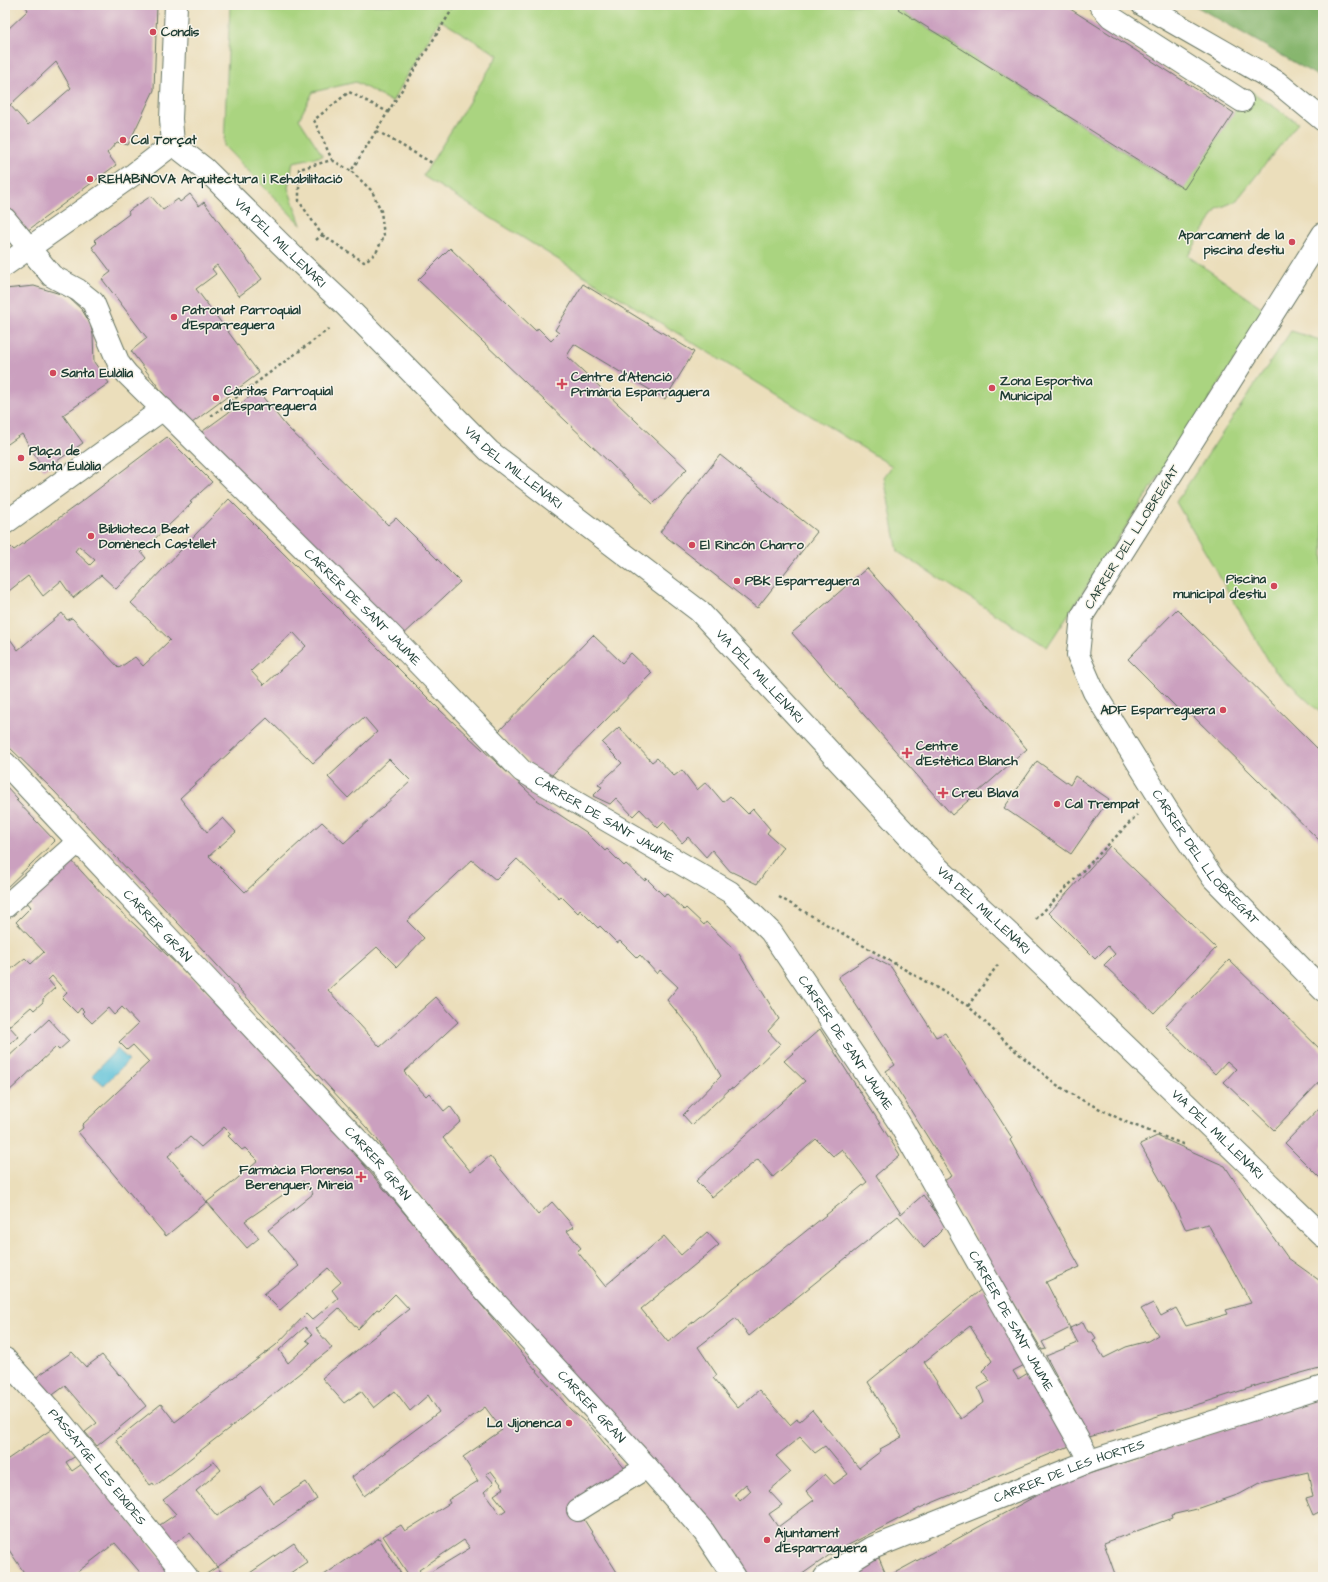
<svg xmlns="http://www.w3.org/2000/svg" width="1328" height="1582" viewBox="0 0 1328 1582" font-family="'Architects Daughter',sans-serif">
  <rect width="100%" height="100%" fill="#f7f3e8"/>
  <filter id="ink" filterUnits="userSpaceOnUse"><feTurbulence type="fractalNoise" baseFrequency=".025" numOctaves="2"/><feDisplacementMap in="SourceGraphic" scale="8" xChannelSelector="R" yChannelSelector="G"/><feConvolveMatrix kernelMatrix="1 2 1 2 8 2 1 2 1" color-interpolation-filters="sRGB"/></filter>
  <filter id="wash" filterUnits="userSpaceOnUse"><feTurbulence type="fractalNoise" baseFrequency=".012" numOctaves="4" result="noise"/><feDisplacementMap in="SourceGraphic" scale="16" xChannelSelector="R" yChannelSelector="G"/><feGaussianBlur stdDeviation="0.9" result="paint"/><feColorMatrix in="noise" values="0 0 0 0 0 0 0 0 0 0 0 0 0 0 0 0 0 1.4 0 .05"/><feComposite in="paint" operator="in"/></filter>
  <g filter="url(#wash)">
    <rect width="100%" height="100%" fill="#ebdebb"/>
    <path fill="#aad480" stroke="#64885a" d="M230 5H891L1183 189 1249 90 1298 123 1236 201 1217 209 1188 256 1267 311 1047 647 898 552 884 477 892 466 423 176 498 55 440 20 392 102 356 82 313 92 299 119 323 156 293 162 288 188 301 225 224 146Z
      M1291 331 1323 341V715L1274 670 1176 502Z"/>
    <path fill="#87b66e" stroke="#537a51" d="M1194 5H1323V79Z"/>
    <path fill="#5cc1d9" stroke="#3e7f86" d="M117 1049 129 1060 104 1085 92 1075Z"/>
    <g id="blocks">
      <path fill="#cba0bf" fill-rule="evenodd" d="M25 5H157L154 90 128 145 117 142 107 153 116 165 27 231 5 203V32L28 10ZM56 62 71 88 28 125 10 105Z
        M901 5H1064L1234 113 1184 189 898 9Z
        M190 194 199 206 204 202 262 279 239 296 217 265 212 269 216 274 196 289 259 373 188 426 131 351 147 338 102 279 111 272 92 247 97 243 94 240 129 214 128 212 130 210 151 196 163 210 178 199 180 202Z
        M450 248 536 331 538 328 551 341 559 333 555 330 583 284 694 352 665 399 574 344 567 356 687 469 653 504 418 280Z
        M34 286 67 296 82 310 90 323 93 335 94 362 109 383 63 415 83 443 44 470 22 434 5 446V289Z
        M258 391 286 426 388 525 396 518 460 582 401 637 196 436Z
        M167 437 212 482 190 502 192 503 141 552 146 558 116 589 101 575 73 598 61 581 43 596 28 576 5 594V551L11 547 14 550 31 538 85 499ZM79 546 95 560 90 565 75 551Z
        M720 455 817 532 757 608 660 532Z
        M229 499 441 711 537 800 586 832 605 851 607 849 624 866 626 864 645 881 646 878 664 896 666 893 684 910 686 908 704 925 706 922 739 954 779 1019 768 1031 780 1044 733 1089 731 1088 692 1125 683 1115 721 1076 697 1036 667 1000 678 987 660 970 657 974 640 955 637 958 620 941 617 943 600 926 598 928 580 910 578 913 561 896 559 898 517 859 496 880 472 860 407 921 424 938 397 967 377 947 328 990 380 1047 436 997 458 1022 404 1072 426 1096 429 1093 444 1111 450 1106 461 1121 443 1138 471 1172 490 1156 538 1215 552 1202 574 1227 567 1231 581 1248 577 1251 605 1286 664 1236 681 1255 707 1232 719 1245 641 1309 668 1342 867 1182 842 1149 833 1156 816 1139 773 1177 758 1159 712 1197 696 1181 805 1081 784 1061 820 1029 900 1155 876 1175 901 1214 923 1195 946 1226 924 1248 898 1216 749 1336 736 1318 698 1347 717 1375 713 1378 738 1408 759 1390 790 1425 797 1419 800 1421 812 1410 859 1468 881 1451 880 1449 902 1437 868 1382 983 1288 1028 1363 1013 1371 1018 1379 1028 1373 1072 1445 922 1507 831 1554 798 1577H744L510 1306 498 1288 389 1158 377 1139 193 939 54 791 5 743V632L18 650 62 613 67 620 72 618 119 668 135 657 143 666 170 640 131 603ZM293 632 306 646 264 685 251 671ZM364 717 377 732 328 777 348 798 389 759 411 781 344 843 322 822 245 892 209 856 236 832 223 818 207 832 180 798 267 718 313 763ZM970 1326 992 1361 982 1371 990 1381 978 1388 984 1402 961 1419 924 1362ZM800 1437 815 1453 825 1446 848 1474 834 1484 825 1474 806 1491 814 1500 778 1527 769 1514 782 1505 769 1491 791 1472 776 1456ZM746 1484 751 1491 740 1501 735 1494Z
        M867 568 1027 749 952 815 792 633Z
        M1177 609 1323 754V844L1190 713 1186 717 1128 659Z
        M593 635 622 663 631 653 652 673 547 780 498 732Z
        M619 727 652 762 657 758 674 776 682 770 697 790 706 782 723 802 730 796 748 814 753 809 770 829 767 833 783 847 757 884 730 871 712 850 706 857 688 837 682 843 664 822 658 828 640 809 633 816 616 798 610 804 593 796 602 787 598 785 622 763 602 743Z
        M1037 761 1070 785 1075 776 1109 799 1071 854 1004 808Z
        M5 785 18 799 16 800 55 841 5 889Z
        M1110 846 1216 948 1154 1013 1104 965 1115 954 1108 946 1095 959 1049 913Z
        M71 860 104 896 215 1000 332 1127 536 1370 571 1410 591 1427 630 1475 578 1510 620 1577H410L383 1536 401 1525 405 1531 450 1503 448 1500 478 1481 463 1457 502 1430 485 1407 364 1496 352 1477 439 1412 428 1395 410 1411 395 1391 374 1408 361 1391 344 1403 322 1378 409 1309 395 1294 379 1310 377 1309 358 1329 339 1308 316 1329 332 1348 155 1486 153 1483 150 1485 116 1440 161 1404 175 1422 276 1345 306 1314 312 1320 338 1298 332 1290 341 1282 328 1268 280 1310 264 1294 299 1266 268 1230 313 1194 303 1181 245 1221 259 1238 247 1248 207 1202 166 1236 78 1132 83 1128 82 1125 149 1062 133 1045 127 1050 119 1042 138 1024 122 1007 114 1015 108 1008 92 1023 82 1013 84 1011 81 1008 77 1013 62 998 67 993 52 976 48 980 55 988 43 999V1002L34 1010 31 1007 9 1026 19 1037 5 1046V974L25 958 31 964 44 952 16 922 31 907 26 901ZM224 1127 231 1134 228 1136 242 1150 245 1148 258 1161 232 1183 207 1202 168 1156 190 1137 201 1147ZM305 1327 312 1335 306 1340 310 1343 288 1363 279 1350ZM491 1471 504 1488 494 1495 506 1510 500 1514 484 1492 494 1483 486 1474ZM464 1540 470 1548 424 1576 419 1570Z
        M870 956 891 967 936 1037 945 1033 1012 1138 1010 1140 1080 1267 1046 1282 1070 1328 1042 1342 1046 1349 1042 1350 942 1182 952 1176 886 1071 895 1065 838 977Z
        M1229 960 1323 1052V1078L1274 1130 1224 1082 1236 1069 1227 1061 1215 1074 1165 1026Z
        M49 1019 69 1041 59 1050 56 1047 5 1095V1060Z
        M1323 1104V1181L1285 1143Z
        M1157 1136 1225 1166 1253 1209 1288 1258 1323 1283V1367L1265 1383 1206 1402 1161 1415 1121 1428 1089 1437 1046 1356 1078 1343 1070 1328 1083 1322 1088 1332H1092L1096 1338 1093 1340 1104 1358 1126 1347 1148 1341 1158 1335 1141 1309 1153 1303 1161 1316 1176 1308 1186 1326 1228 1314 1226 1310 1251 1303 1208 1224 1186 1230 1175 1206 1140 1144Z
        M72 1352 86 1367 102 1355 119 1375 120 1374 146 1406 97 1446 85 1432 97 1423 65 1386 46 1400 31 1381Z
        M1323 1397V1510L1313 1515 1306 1499 1313 1497 1308 1472 1260 1483 1240 1494 1197 1509 1171 1515 1172 1518 1104 1543 1116 1577H887L1058 1484Z
        M52 1429 76 1456 66 1462 72 1471 82 1464 177 1577H144L115 1543 71 1577H27L5 1544V1461Z
        M214 1461 221 1470 196 1491 217 1516 261 1486 273 1503 306 1482 317 1499 217 1567 225 1577H202L217 1567 190 1533 172 1545 157 1527 176 1514 163 1500Z
        M379 1538 403 1577H321Z
        M294 1543 307 1562 284 1577H244Z
        M879 1558 887 1577H838L862 1562Z"/>
    </g>
  </g>
  <g filter="url(#ink)">
    <use href="#blocks" fill-opacity="0" stroke="#667563" stroke-width="1"/>
    <g fill="none" stroke-linecap="round" stroke-linejoin="round">
      <defs>
        <g id="street">
          <path d="M1100 5 1111 17 1242 101"/>
          <path d="M1143 5 1277 82 1323 120"/>
          <path id="s1" d="M173 144 205 169 296 259 344 304 489 451 699 611 936 866 1016 940 1323 1236"/>
          <path d="M173 144 171 119 176 5"/>
          <path id="s2" d="M5 219 52 276 78 290 93 302 119 364 127 374 384 628 522 771 730 892 771 932 898 1121 1090 1461"/>
          <path id="s3" d="M1323 234 1082 616 1078 655 1094 692 1169 813 1213 878 1323 990"/>
          <path d="M5 265 134 174 173 144"/>
          <path d="M5 523 163 409"/>
          <path id="s4" d="M5 763 381 1165 470 1275 647 1467 704 1532 734 1577"/>
          <path d="M5 907 78 842"/>
          <path id="s5" d="M5 1359 61 1422 187 1577"/>
          <path d="M578 1510 647 1467"/>
          <path id="s6" d="M825 1577 872 1548 1090 1461 1323 1387"/>
        </g>
      </defs>
      <use href="#street" stroke="#667563" stroke-width="24"/>
      <path stroke="#667563" stroke-width="2.5" stroke-dasharray="3 3" stroke-linecap="butt" d="M388 112 455 5
        M377 131 432 163
        M322 235 364 262 376 253 384 236 381 211 372 191 351 171
        M316 240 322 235 299 201V169L332 160 314 120 349 92 388 112 351 171 332 160
        M211 416 329 329
        M779 897 968 1006 1012 1048 1057 1085 1082 1100 1126 1122 1185 1145
        M1036 919 1137 815
        M968 1006 999 963"/>
      <use href="#street" stroke="#fff" stroke-width="22"/>
    </g>
  </g>
  <g fill="#d1495b" stroke="#f7f3e8" stroke-width="1.5">
    <circle cx="153" cy="32" r="4"/>
    <circle cx="123" cy="140" r="4"/>
    <circle cx="90" cy="179" r="4"/>
    <circle cx="1292" cy="242" r="4"/>
    <circle cx="174" cy="317" r="4"/>
    <circle cx="53" cy="373" r="4"/>
    <path d="M560 378h4v4h4v4h-4v4h-4v-4h-4v-4h4z"/>
    <circle cx="992" cy="388" r="4"/>
    <circle cx="216" cy="398" r="4"/>
    <circle cx="21" cy="458" r="4"/>
    <circle cx="91" cy="536" r="4"/>
    <circle cx="692" cy="545" r="4"/>
    <circle cx="737" cy="581" r="4"/>
    <circle cx="1274" cy="586" r="4"/>
    <circle cx="1223" cy="710" r="4"/>
    <path d="M905 747h4v4h4v4h-4v4h-4v-4h-4v-4h4z"/>
    <path d="M941 787h4v4h4v4h-4v4h-4v-4h-4v-4h4z"/>
    <circle cx="1057" cy="804" r="4"/>
    <path d="M359 1171h4v4h4v4h-4v4h-4v-4h-4v-4h4z"/>
    <circle cx="569" cy="1423" r="4"/>
    <circle cx="767" cy="1540" r="4"/>
  </g>
  <g text-anchor="middle" dominant-baseline="central" stroke-width="3" stroke-linejoin="round" paint-order="stroke">
    <g font-size="13" font-weight="bold" fill="#1f3d34" stroke="#f7f3e8" text-anchor="start">
      <text x="161" y="32">Condis</text>
      <text x="131" y="140">Cal Torçat</text>
      <text x="98" y="179">REHABiNOVA Arquitectura i Rehabilitació</text>
      <text x="1284" y="235" text-anchor="end">Aparcament de la<tspan x="1284" dy="15">piscina d'estiu</tspan></text>
      <text x="182" y="310">Patronat Parroquial<tspan x="182" dy="15">d'Esparreguera</tspan></text>
      <text x="61" y="373">Santa Eulàlia</text>
      <text x="571" y="377">Centre d'Atenció<tspan x="571" dy="15">Primària Esparraguera</tspan></text>
      <text x="1000" y="381">Zona Esportiva<tspan x="1000" dy="15">Municipal</tspan></text>
      <text x="224" y="391">Càritas Parroquial<tspan x="224" dy="15">d'Esparreguera</tspan></text>
      <text x="29" y="451">Plaça de<tspan x="29" dy="15">Santa Eulàlia</tspan></text>
      <text x="99" y="529">Biblioteca Beat<tspan x="99" dy="15">Domènech Castellet</tspan></text>
      <text x="700" y="545">El Rincón Charro</text>
      <text x="1266" y="579" text-anchor="end">Piscina<tspan x="1266" dy="15">municipal d'estiu</tspan></text>
      <text x="745" y="581">PBK Esparreguera</text>
      <text x="1215" y="710" text-anchor="end">ADF Esparreguera</text>
      <text x="916" y="746">Centre<tspan x="916" dy="15">d'Estètica Blanch</tspan></text>
      <text x="952" y="793">Creu Blava</text>
      <text x="1065" y="804">Cal Trempat</text>
      <text x="353" y="1170" text-anchor="end">Farmàcia Florensa<tspan x="353" dy="15">Berenguer, Mireia</tspan></text>
      <text x="561" y="1423" text-anchor="end">La Jijonenca</text>
      <text x="775" y="1533">Ajuntament<tspan x="775" dy="15">d'Esparraguera</tspan></text>
    </g>
    <g font-size="13" fill="#1f3d34" stroke="#f7f3e8">
      <text stroke="none"><textPath href="#s1" startOffset="146">VIA DEL MIL·LENARI</textPath></text>
      <text stroke="none"><textPath href="#s1" startOffset="470">VIA DEL MIL·LENARI</textPath></text>
      <text transform="translate(1132 537) rotate(-58)">CARRER DEL LLOBREGAT</text>
      <text stroke="none"><textPath href="#s2" startOffset="534">CARRER DE SANT JAUME</textPath></text>
      <text stroke="none"><textPath href="#s1" startOffset="794">VIA DEL MIL·LENARI</textPath></text>
      <text stroke="none"><textPath href="#s2" startOffset="858">CARRER DE SANT JAUME</textPath></text>
      <text stroke="none"><textPath href="#s3" startOffset="731">CARRER DEL LLOBREGAT</textPath></text>
      <text stroke="none"><textPath href="#s1" startOffset="1118">VIA DEL MIL·LENARI</textPath></text>
      <text stroke="none"><textPath href="#s4" startOffset="223">CARRER GRAN</textPath></text>
      <text stroke="none"><textPath href="#s2" startOffset="1194">CARRER DE SANT JAUME</textPath></text>
      <text stroke="none"><textPath href="#s1" startOffset="1442">VIA DEL MIL·LENARI</textPath></text>
      <text stroke="none"><textPath href="#s4" startOffset="547">CARRER GRAN</textPath></text>
      <text stroke="none"><textPath href="#s2" startOffset="1518">CARRER DE SANT JAUME</textPath></text>
      <text stroke="none"><textPath href="#s4" startOffset="871">CARRER GRAN</textPath></text>
      <text stroke="none"><textPath href="#s5" startOffset="142">PASSATGE LES EIXIDES</textPath></text>
      <text stroke="none"><textPath href="#s6" startOffset="267">CARRER DE LES HORTES</textPath></text>
    </g>
  </g>
  <rect width="1328" height="1582" fill="none" stroke="#f7f3e8" stroke-width="20"/>
</svg>
